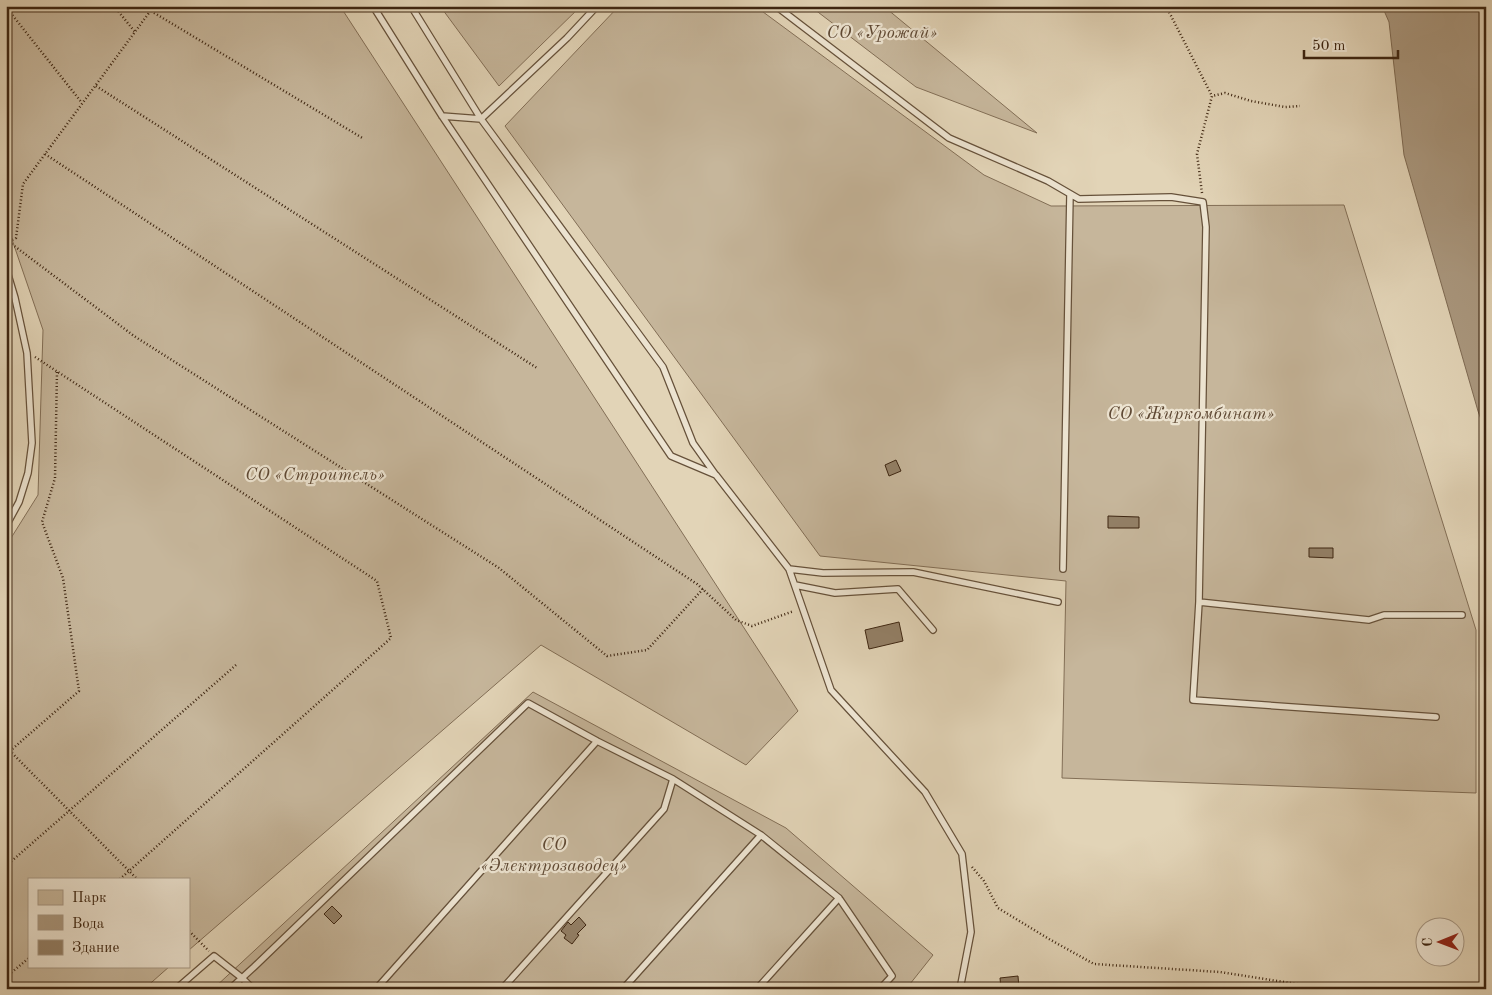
<svg xmlns="http://www.w3.org/2000/svg" width="1492" height="995" viewBox="0 0 1492 995" font-family="'Old Standard TT',serif">
  <rect width="100%" height="100%" fill="#e2d4b7"/>
  <filter id="stains"><feTurbulence type="fractalNoise" baseFrequency=".004" numOctaves="4"/><feColorMatrix values="0 0 0 0 .2 0 0 0 0 .09 0 0 0 0 .02 0 0 0 .5 -.17"/></filter>
  <radialGradient id="worn" r=".72"><stop offset=".6" stop-color="#630" stop-opacity="0"/><stop offset="1" stop-color="#630" stop-opacity=".3"/></radialGradient>
  <path fill="#c6b69b" stroke="#826e56" d="M6 6H340L798 711 746 765 541 645 189 950V879H29V966H170L144 989H6V546L38 495 43 330 6 222Z
    M440 6H581L499 86Z
    M619 6H755L984 175 1051 206 1344 205 1476 630V793L1062 778 1066 581 820 556 505 126Z
    M810 6H886L887 9 1037 133 916 87Z
    M533 692 786 828 933 955 906 989H213Z"/>
  <path fill="#aa987f" stroke="#7e6a53" d="M1382 6H1486V433L1478 411 1404 155 1389 22Z"/>
  <path fill="#938067" stroke="#3d2511" d="M896 460 901 471 889 476 885 465Z
    M1108 516 1139 517V528H1108Z
    M1309 548H1333V558L1309 557Z
    M899 622 903 641 869 649 865 630Z
    M332 906 342 916 334 924 324 914Z
    M579 917 586 925 577 934 579 935 572 944 564 938 566 935 561 931 568 922 571 925Z
    M1018 976 1019 989H1001L1000 978Z"/>
  <g fill="none" stroke-linecap="round" stroke-linejoin="round">
    <defs>
      <path id="service" d="M373 6 442 116 671 456 716 475 789 569 831 690 925 792 962 854 971 932 960 989
        M411 6 481 119 663 367 693 443 715 474
        M776 6 949 138 1048 181 1079 199 1171 197 1203 202 1206 227 1199 602 1193 700 1436 717
        M442 116 481 119 567 38 597 6
        M6 268 15 298 27 353 32 443 28 473 19 502 6 526
        M789 569 823 573 913 572 1058 602
        M1063 569 1070 194
        M795 585 835 593 898 589 933 630
        M1199 602 1369 620 1384 615H1462
        M176 989 214 956 242 978 253 989
        M230 989 254 967 528 703 597 741 673 779 761 835 839 898 892 976 880 989
        M376 989 597 741
        M502 989 664 809 673 779
        M623 989 761 835
        M757 989 839 898"/>
    </defs>
    <use href="#service" stroke="#66513a" stroke-width="8"/>
    <path stroke="#3d2511" stroke-width="2.5" stroke-dasharray="1 2.5" stroke-linecap="butt" d="M114 6 135 32
      M1166 6 1212 96
      M6 7 82 103
      M151 11 364 139
      M96 86 537 368
      M45 154 697 584 736 620 752 626 794 611
      M1202 193 1197 154 1212 96 1225 93 1251 101 1285 107 1300 106
      M9 242 134 336 499 568 607 656 647 650 703 589
      M6 243 16 238 23 184 154 6
      M35 357 377 581 391 638 120 879
      M57 372 55 478 42 522 63 578 79 691 10 751 137 879
      M6 755 10 751
      M6 866 236 665
      M972 867 984 881 998 908 1049 939 1094 964 1220 972 1316 987 1365 989
      M189 931 209 951
      M6 977 29 958"/>
    <use href="#service" stroke="#ece3d0" stroke-width="5.5"/>
  </g>
  <g text-anchor="middle" dominant-baseline="central" stroke-width="4.5" stroke-linejoin="round" paint-order="stroke">
    <g font-size="18" font-style="italic" fill="#5f4934" stroke="#ece3d0">
      <text x="882" y="33">СО «Урожай»</text>
      <text x="1191" y="414">СО «Жиркомбинат»</text>
      <text x="315" y="475">СО «Строитель»</text>
      <text x="554" y="845">СО<tspan x="554" dy="21">«Электрозаводец»</tspan></text>
    </g>
  </g>
  <rect width="1492" height="995" fill="none" stroke="#e2d4b7" stroke-width="25"/>
  <rect x="8" y="8" width="1477" height="980" fill="none" stroke="#3d2511" stroke-width="2.5"/>
  <rect x="12" y="12" width="1467" height="970" fill="none" stroke="#3d2511"/>
  <rect x="28" y="878" width="162" height="90" fill="#ece3d0" stroke="#a69784"/>
  <rect x="38" y="890" width="25" height="15" fill="#c6b69b" stroke="#a69784"/>
  <text x="72" y="902" font-size="15" fill="#3d2511">Парк</text>
  <rect x="38" y="915" width="25" height="15" fill="#aa987f" stroke="#a69784"/>
  <text x="72" y="928" font-size="15" fill="#3d2511">Вода</text>
  <rect x="38" y="940" width="25" height="15" fill="#938067" stroke="#a69784"/>
  <text x="72" y="952" font-size="15" fill="#3d2511">Здание</text>
  <g transform="translate(1440 942) rotate(269)"><circle r="24" fill="#ece3d0" stroke="#a69784"/>
  <path d="M0-4L9 19L0 12L-9 19Z" fill="#8f2418"/>
  <text y="-8" font-size="14" font-weight="bold" text-anchor="middle" fill="#3d2511">С</text>
  </g>
  <path d="M1304 50v8h94v-8" fill="none" stroke="#3d2511" stroke-width="2.5"/>
  <text x="1312" y="50" font-size="15" fill="#3d2511" stroke="#ece3d0" stroke-width="4" paint-order="stroke">50 m</text>
  <rect width="100%" height="100%" filter="url(#stains)"/>
  <rect width="100%" height="100%" fill="url(#worn)"/>
</svg>
